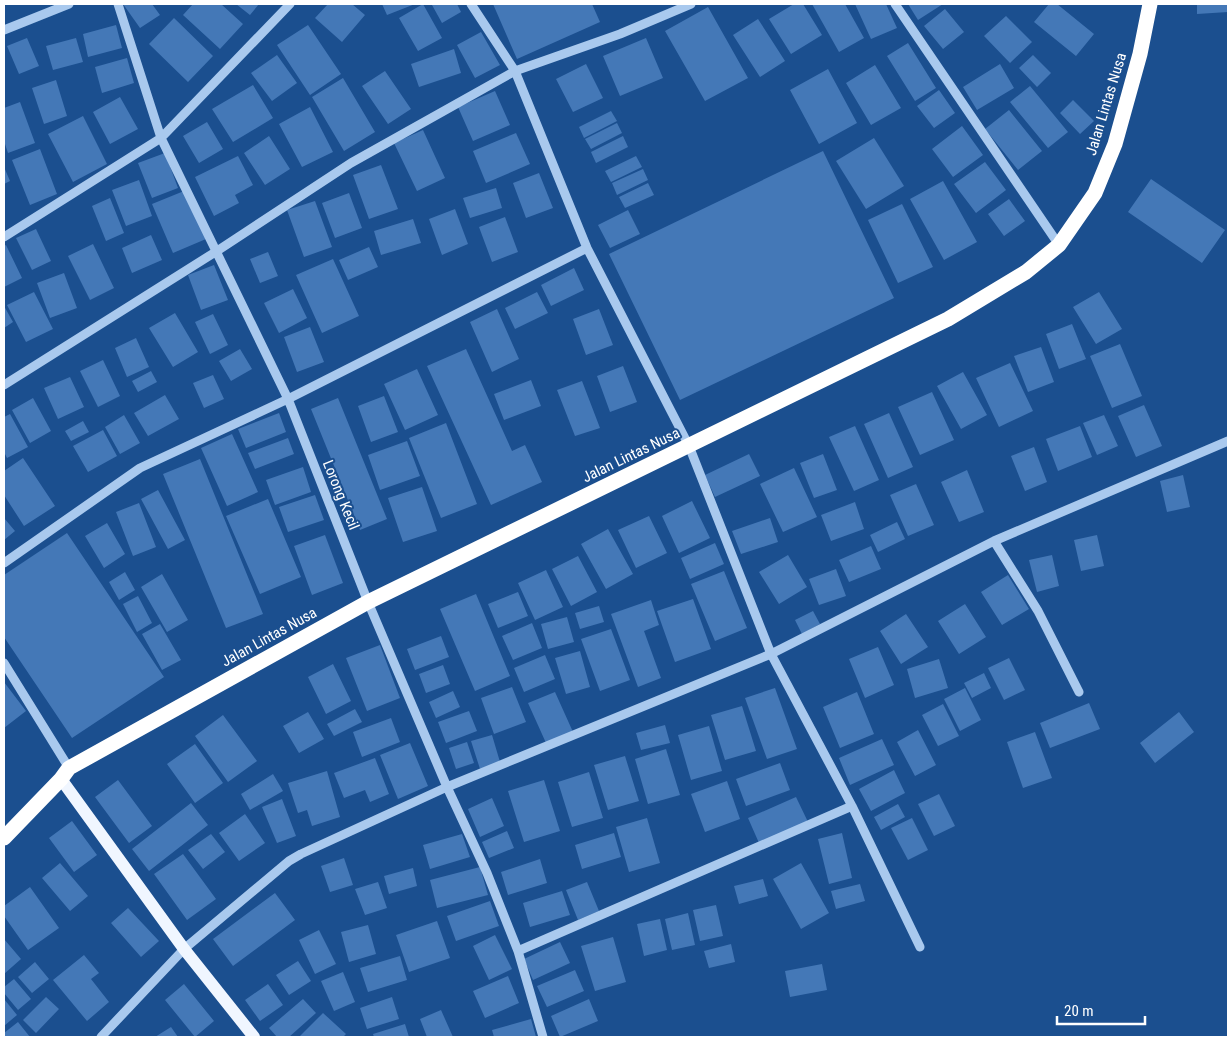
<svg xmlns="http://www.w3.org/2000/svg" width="1232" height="1041" viewBox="0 0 1232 1041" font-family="'Roboto Condensed',sans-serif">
  <rect width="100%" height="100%" fill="#1b4f8f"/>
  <path fill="#4478b7" d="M123 4H152L160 15 140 28Z
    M193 4H221L243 24 220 49 183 15Z
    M236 4H259L250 15Z
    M328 4H352L365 15 342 42 315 18Z
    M382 4H415L387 15Z
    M423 4 442 38 418 51 399 18Z
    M434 4H457L461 12 442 23 432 5Z
    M493 4H592L600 22 517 59Z
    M794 4H803L822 35 791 54 769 19Z
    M812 4H845L864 38 839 52Z
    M855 4H886L897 28 871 39Z
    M908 4H943L918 20Z
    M1049 4H1057L1094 34 1076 56 1034 22Z
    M1197 4H1228V12L1197 14Z
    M708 7 748 78 705 101 665 31Z
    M945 9 964 32 943 49 924 26Z
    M1006 16 1032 42 1010 63 984 36Z
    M174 18 213 56 188 82 149 44Z
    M758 19 785 61 760 77 733 35Z
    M116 25 122 48 88 57 83 34Z
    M308 25 341 74 310 95 277 45Z
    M481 32 500 65 475 78 457 45Z
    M27 38 39 66 19 74 7 46Z
    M76 38 83 62 53 70 46 46Z
    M646 38 663 78 620 96 603 56Z
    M908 43 936 88 915 101 887 56Z
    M454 49 461 73 419 87 411 64Z
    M277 55 297 83 272 101 251 73Z
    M1033 55 1051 73 1037 87 1019 68Z
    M127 58 134 83 102 93 95 67Z
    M586 64 603 98 573 112 556 79Z
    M1000 64 1014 88 977 110 963 87Z
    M875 65 901 108 871 125 846 83Z
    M828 69 857 123 819 144 790 90Z
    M385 71 411 109 388 124 362 86Z
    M343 78 375 132 344 151 312 97Z
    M56 80 67 116 44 124 32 88Z
    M253 85 273 118 233 142 212 109Z
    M1030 86 1068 132 1048 148 1010 102Z
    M939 90 955 113 934 128 917 106Z
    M495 91 510 125 473 141 458 107Z
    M120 97 138 129 110 144 93 112Z
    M1073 100 1094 121 1080 134 1060 113Z
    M20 102 35 143 8 153 4 141V108Z
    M310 107 333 152 302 167 279 124Z
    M1009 110 1042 151 1018 170 985 129Z
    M611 111 617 121 584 138 579 127Z
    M83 116 107 164 73 182 48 134Z
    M207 122 223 149 199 163 183 136Z
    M617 123 622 133 591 149 585 139Z
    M962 126 983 155 953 177 932 149Z
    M423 130 445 178 417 191 394 143Z
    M516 133 530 164 486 183 473 151Z
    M269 136 290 169 265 185 244 153Z
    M623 136 628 147 596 163 591 152Z
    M874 138 904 186 866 209 836 161Z
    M40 149 57 194 30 205 12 160Z
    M823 151 894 298 680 400 609 254Z
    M165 153 178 188 152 198 138 163Z
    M238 156 253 185 235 195 239 203 214 216 195 177Z
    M636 156 642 167 611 182 605 171Z
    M985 162 1006 190 976 213 954 184Z
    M381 165 398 209 369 219 353 175Z
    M4 167 10 181 4 184Z
    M643 169 648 180 617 195 612 183Z
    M539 173 553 208 526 218 513 183Z
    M1151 179 1225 230 1202 263 1128 212Z
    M139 180 152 216 126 226 112 190Z
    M943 181 977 242 944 260 910 199Z
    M648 183 654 195 625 208 619 197Z
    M496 188 502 208 470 218 463 198Z
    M184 191 206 239 173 253 152 204Z
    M349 193 362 228 335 238 322 203Z
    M110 198 124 233 106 241 92 206Z
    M1009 199 1025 221 1004 236 988 214Z
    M315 201 332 247 304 257 287 210Z
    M902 204 933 267 898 283 868 220Z
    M455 209 468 244 442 255 429 219Z
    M628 210 640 234 610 248 598 225Z
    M505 217 518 252 492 262 479 227Z
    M413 219 421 243 381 255 374 231Z
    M36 229 51 261 32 270 16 238Z
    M151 235 162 260 132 273 122 248Z
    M93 244 114 288 90 300 68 256Z
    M6 245 22 278 4 287V246Z
    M369 247 378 267 348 280 339 260Z
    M268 252 278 276 260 283 250 259Z
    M333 259 359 316 322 333 296 275Z
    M214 265 228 300 201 310 188 275Z
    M574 268 584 290 551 306 541 285Z
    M64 273 77 308 50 318 37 283Z
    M293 289 307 318 279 333 264 303Z
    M34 292 53 329 26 342 7 305Z
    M537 292 548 313 515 329 505 308Z
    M1099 292 1122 329 1096 344 1073 307Z
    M4 306 13 322 4 328Z
    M497 309 519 359 492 372 470 322Z
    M599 309 613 345 586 355 573 319Z
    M175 313 198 352 173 367 149 328Z
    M213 314 228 345 210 354 195 322Z
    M1072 324 1086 359 1059 369 1046 334Z
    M310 327 324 362 297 372 284 337Z
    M136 338 149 367 127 377 115 348Z
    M1120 344 1142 396 1112 408 1090 356Z
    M1041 347 1054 382 1028 392 1014 356Z
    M240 349 252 369 231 381 219 361Z
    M466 349 512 451 525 445 542 482 491 505 427 366Z
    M103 360 120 396 98 407 80 371Z
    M1010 363 1033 411 999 427 976 378Z
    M623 366 637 402 610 412 597 376Z
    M417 369 438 415 405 430 384 384Z
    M151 371 157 382 138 392 132 381Z
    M963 372 987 415 961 429 937 386Z
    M213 375 224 399 204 408 193 383Z
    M70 377 84 407 58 419 44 388Z
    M531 380 541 406 504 420 494 394Z
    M582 381 600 428 575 436 557 390Z
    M932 392 954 440 920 455 898 407Z
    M165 395 179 419 148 436 134 413Z
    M384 396 398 432 371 442 358 406Z
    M33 398 51 431 30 443 12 410Z
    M338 398 387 519 360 530 311 409Z
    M1144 405 1162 446 1136 457 1118 416Z
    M279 413 286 432 246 448 238 429Z
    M889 413 913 467 888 478 864 424Z
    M10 414 28 447 7 458 4 452V417Z
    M124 415 140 443 120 454 105 427Z
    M1104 415 1118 446 1097 455 1083 423Z
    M83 421 89 432 71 441 65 431Z
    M446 423 477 504 441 518 409 438Z
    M855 426 879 480 854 491 829 437Z
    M1080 426 1092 457 1058 471 1046 439Z
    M103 430 117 456 88 472 73 446Z
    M232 434 258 492 227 506 201 448Z
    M288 438 294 454 255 469 248 453Z
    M407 441 420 476 380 490 368 455Z
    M1034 447 1047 482 1025 491 1011 456Z
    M749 454 760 476 715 497 705 475Z
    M823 454 837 490 814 498 800 463Z
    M23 458 55 506 24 526 4 495V471Z
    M200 459 263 614 226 628 163 474Z
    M303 467 311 492 275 505 266 480Z
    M794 468 817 517 783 532 760 484Z
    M967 470 984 512 959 522 941 482Z
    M1183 475 1190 507 1167 512 1160 481Z
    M916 484 934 525 908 536 890 495Z
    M422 487 437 531 403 542 388 498Z
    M158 490 185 540 168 549 141 499Z
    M315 495 324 520 288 532 279 507Z
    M268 499 301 577 260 594 226 516Z
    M692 501 710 538 679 553 662 516Z
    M855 502 864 529 831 541 821 515Z
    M139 503 156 547 133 556 116 512Z
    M649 516 667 553 636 568 618 530Z
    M4 518 15 531 4 540Z
    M770 518 778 542 741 554 732 531Z
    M897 522 905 539 878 552 870 535Z
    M107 523 125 554 104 568 85 536Z
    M608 529 633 574 606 589 581 544Z
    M67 533 164 677 72 738 4 637V575Z
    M325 535 343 583 312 595 294 546Z
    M1097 535 1104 566 1081 571 1074 540Z
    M715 543 724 564 690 579 681 558Z
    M871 546 881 569 849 582 839 560Z
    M788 555 807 587 779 604 759 572Z
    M1052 555 1059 586 1037 592 1029 560Z
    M578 556 597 592 571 606 552 569Z
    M836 569 846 596 819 605 809 579Z
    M546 570 563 607 535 620 518 583Z
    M724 571 747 628 715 641 691 584Z
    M125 572 135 590 119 600 109 582Z
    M162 574 188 620 167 632 141 587Z
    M1008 575 1029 609 1002 625 981 592Z
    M518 592 528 616 498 628 488 604Z
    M476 594 510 676 475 691 440 609Z
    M138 596 152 623 137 632 123 604Z
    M693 599 711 649 675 662 657 611Z
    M651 600 659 625 644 631 661 678 638 687 611 614Z
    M965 604 986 637 959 654 938 621Z
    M599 606 604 622 580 629 575 613Z
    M813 611 820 624 802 634 795 620Z
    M906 614 928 647 901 664 880 631Z
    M567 617 574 642 548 649 541 624Z
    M532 623 542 648 513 660 502 636Z
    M160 624 181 660 162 670 142 634Z
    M611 629 630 680 600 691 581 639Z
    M441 636 449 657 415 670 407 649Z
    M380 645 400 698 367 711 346 658Z
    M878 647 894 685 865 698 849 659Z
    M580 651 590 687 566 694 555 658Z
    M545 655 555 679 524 692 514 668Z
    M1009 658 1025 690 1004 700 988 668Z
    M939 659 948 688 915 698 907 669Z
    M333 664 351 701 326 714 308 677Z
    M443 665 450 684 426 693 419 674Z
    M984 673 991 688 972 698 964 683Z
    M4 682 26 711 4 728Z
    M512 687 526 722 494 734 481 698Z
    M775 688 797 749 767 759 745 698Z
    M965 688 981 720 960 731 944 699Z
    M453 691 460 707 436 718 429 702Z
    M555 692 573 732 546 743 528 703Z
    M857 692 874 734 840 748 823 707Z
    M1089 703 1100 729 1050 748 1040 723Z
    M943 704 959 736 938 746 922 715Z
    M742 706 756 751 725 760 711 715Z
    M355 709 362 722 334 736 327 724Z
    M469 711 477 731 446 743 438 722Z
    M308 712 324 739 299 753 283 726Z
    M1179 712 1194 732 1155 763 1140 743Z
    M223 715 257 761 228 782 195 736Z
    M391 718 400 742 362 757 353 732Z
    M665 725 670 743 641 750 636 733Z
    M709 726 722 771 691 780 678 735Z
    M918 730 936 765 915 776 897 742Z
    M1035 732 1052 778 1023 788 1007 742Z
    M492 735 500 762 480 769 471 741Z
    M882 739 894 765 850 785 839 758Z
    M467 742 474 763 456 769 449 748Z
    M410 743 428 786 398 799 380 755Z
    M195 744 223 783 195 803 167 764Z
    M666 749 680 795 648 804 635 759Z
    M625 756 639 801 608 810 594 765Z
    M375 758 389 794 370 802 365 790 344 798 334 773Z
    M780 763 790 790 746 806 736 779Z
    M894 770 905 793 871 811 859 789Z
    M327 771 340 817 312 826 307 810 298 813 288 783Z
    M589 772 603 818 572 827 558 782Z
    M273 774 283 791 250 810 241 794Z
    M118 780 152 826 129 843 95 797Z
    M544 780 560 831 524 842 508 791Z
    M727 781 740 819 705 832 691 794Z
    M939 794 955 826 934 836 918 804Z
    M796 797 808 822 759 843 748 818Z
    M492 798 504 826 480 837 468 809Z
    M282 799 296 836 277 843 262 807Z
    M191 803 208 825 149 871 132 849Z
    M898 804 905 817 881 830 874 817Z
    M245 814 265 843 239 861 219 833Z
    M647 818 660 863 629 872 616 827Z
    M912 818 928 850 908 860 891 828Z
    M72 821 97 855 74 872 49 838Z
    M507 831 514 848 489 858 482 842Z
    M614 833 621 857 582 869 575 845Z
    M842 833 852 878 829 884 818 839Z
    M211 834 225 852 203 869 188 850Z
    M462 834 470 857 430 869 423 845Z
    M183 854 216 899 187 920 154 874Z
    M344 858 353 885 330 892 321 866Z
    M540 859 547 883 508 895 501 872Z
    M60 863 88 896 70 911 42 878Z
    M801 863 829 913 801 929 773 879Z
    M480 867 488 895 437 908 430 880Z
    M413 868 417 886 389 894 384 876Z
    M763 879 768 896 739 904 734 886Z
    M378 882 387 908 365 915 355 889Z
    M587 882 599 911 578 920 566 890Z
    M860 884 865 901 836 909 831 891Z
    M30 887 59 928 28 950 4 916V906Z
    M562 891 570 915 530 927 523 903Z
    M275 893 295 920 233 966 213 939Z
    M490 901 499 926 456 941 447 916Z
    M716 905 723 936 700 941 693 910Z
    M128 908 159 941 141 957 111 923Z
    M688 913 695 945 672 950 665 919Z
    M660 919 667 950 644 956 637 924Z
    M437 921 450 958 409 972 396 935Z
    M368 925 376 954 349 962 341 932Z
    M319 930 336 964 315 974 299 940Z
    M495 935 512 969 489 980 473 946Z
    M613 937 626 982 595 991 581 946Z
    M4 939 21 959 4 974Z
    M560 942 570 963 533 980 524 959Z
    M731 944 735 962 709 968 704 951Z
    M84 955 99 973 91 979 109 1002 87 1021 53 980Z
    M400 956 407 980 368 992 360 968Z
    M298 961 311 981 289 995 276 975Z
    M35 962 49 979 32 993 18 977Z
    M822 964 827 990 790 997 785 971Z
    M575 970 584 991 547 1007 537 986Z
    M343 972 355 1002 334 1011 321 981Z
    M508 976 519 1003 485 1018 473 991Z
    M14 979 31 999 18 1010 4 993V987Z
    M184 984 214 1021 195 1037 165 1000Z
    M268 984 283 1005 260 1021 245 1000Z
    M46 997 59 1009 36 1033 23 1020Z
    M392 997 399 1019 367 1029 360 1008Z
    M4 999 17 1015 4 1026Z
    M303 999 316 1013 289 1037H277L269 1028Z
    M589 999 598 1021 560 1037 551 1016Z
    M441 1010 453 1037H427L420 1019Z
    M323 1013 346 1034 343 1037H299Z
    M531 1019 536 1037H494L492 1030Z
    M18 1022 30 1037H4V1033Z
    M405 1024 409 1037H374L373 1034Z
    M171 1027 178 1037H155Z"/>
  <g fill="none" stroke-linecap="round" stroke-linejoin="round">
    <path stroke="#a9c9ee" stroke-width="9" d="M118 4 161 138 288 399 368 602 447 787 487 873 518 951 543 1037
      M471 4 515 71 587 248 689 446 771 654 852 806 920 947
      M895 4 1059 245
      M4 30 69 4
      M4 237 161 138 290 4
      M4 385 217 251 351 163 515 71 620 34 691 4
      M994 541 1038 611 1079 692
      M4 563 140 468 288 399 587 248
      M4 663 69 768
      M518 951 852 806
      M101 1037 184 949 289 861 301 854 447 787 771 654 994 541 1228 441"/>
    <path stroke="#f0f6ff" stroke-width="12" d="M61 779 184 949 254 1037"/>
    <path stroke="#fff" stroke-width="15" d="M4 838 61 779 69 768 368 602 948 319 1026 272 1059 245 1095 193 1115 144 1140 54 1150 4"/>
  </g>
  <g text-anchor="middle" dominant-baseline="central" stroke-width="4" stroke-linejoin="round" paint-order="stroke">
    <g font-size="15" fill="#fff" stroke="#1b4f8f">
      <text transform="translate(1106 104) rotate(-73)">Jalan Lintas Nusa</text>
      <text transform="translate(631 455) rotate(-26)">Jalan Lintas Nusa</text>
      <text transform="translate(341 495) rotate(68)">Lorong Kecil</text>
      <text transform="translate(269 637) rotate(-29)">Jalan Lintas Nusa</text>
    </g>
  </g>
  <rect width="1232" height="1041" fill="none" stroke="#ffffff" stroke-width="10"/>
  <path d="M1057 1016v8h88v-8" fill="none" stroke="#ffffff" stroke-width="2.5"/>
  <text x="1064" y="1016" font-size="15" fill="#ffffff" stroke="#1b4f8f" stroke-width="4" paint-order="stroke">20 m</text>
</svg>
